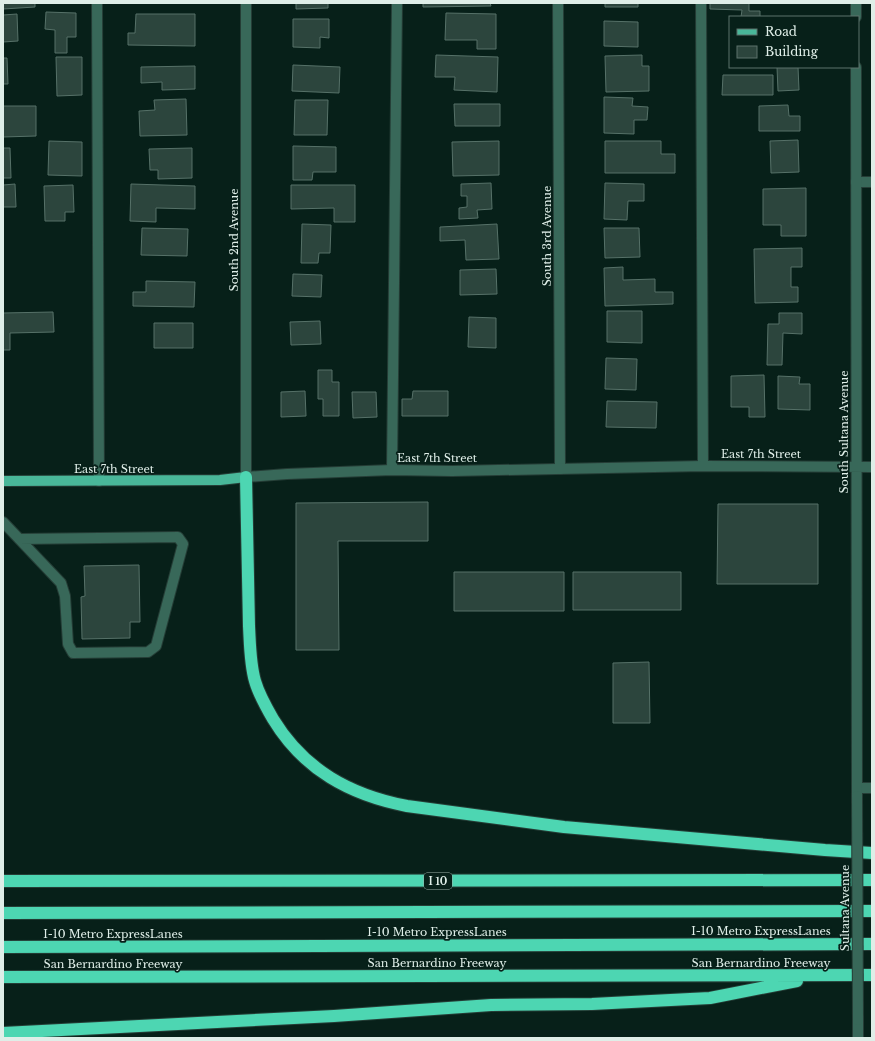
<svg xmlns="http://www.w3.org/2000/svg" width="875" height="1041" viewBox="0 0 875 1041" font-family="'Libre Baskerville',serif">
  <rect width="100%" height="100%" fill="#072019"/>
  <path fill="#2c453d" stroke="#567168" d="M3 3H35V7L3 9Z
    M296 3H328V8L296 9Z
    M423 3H490L491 6 423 7Z
    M605 3H638V7H605Z
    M710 3H749V11H760V17H741L742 10 710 9Z
    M46 12 76 13V37H67V53H55V30L45 29Z
    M446 13 496 14V49H477V40H445Z
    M17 14 18 41 3 42V15Z
    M136 14H195V46L128 45V33H135Z
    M293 19H329V38L320 37V48L293 47Z
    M604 21 638 22V47L604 46Z
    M436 55 498 57 497 92 454 90 455 77H435Z
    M642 55V66H649V91L606 92 605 56Z
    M56 57H82V95L57 96Z
    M3 58H7L8 84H3Z
    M293 65 340 67 339 93 292 91Z
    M195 66V89L162 90V82L141 83V67Z
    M777 67H798L799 90 778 91Z
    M723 75H773V95H722Z
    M604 97 633 98 632 106 648 107 647 120H634V134L604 133Z
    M186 99 187 135 140 136 139 111 155 110 154 100Z
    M295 100H328L327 135H294Z
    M454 104H500V126H455Z
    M788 105 789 116H800V131H759V106Z
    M3 106H36V136L3 137Z
    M798 140 799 172 771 173 770 141Z
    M49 141 82 142V176L48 175Z
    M499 141V175L453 176 452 142Z
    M605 141H661V154H675V173H605Z
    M293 146 336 147V172H313L312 180H293Z
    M3 148H10L11 178H3Z
    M192 148V178L158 179V170H150L149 149Z
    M491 183 492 209 477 210 478 218 459 219V208L467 207V196H461V184Z
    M605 183 644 184V201H628L627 220 604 219Z
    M15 184 16 207H3V185Z
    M131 184 195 186V209L156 208V222L130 221Z
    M73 185 74 212H65V221H45L44 186Z
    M291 185H355V222H334V208L291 209Z
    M806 188V236H781V225H763V189Z
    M302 224 331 225 330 253H319L318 263H301Z
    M497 224 499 259 466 260 465 240 440 241V227Z
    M142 228 188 229 187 256 141 255Z
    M604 228H639L640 257 605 258Z
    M802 248V267H791V287H798V302L755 303 754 249Z
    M623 267V280L655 279V292H673V304L605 306 604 268Z
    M496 269 497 294 460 295V270Z
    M293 274 322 275 321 297 292 296Z
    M146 281 195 282 194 307 133 306V292H146Z
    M607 311H642V343L607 342Z
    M53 312 54 332 10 333V350H3V313Z
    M779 313H802V334L783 333 782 365H767L768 324H779Z
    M469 317 496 318V348L468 347Z
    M320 321 321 344 291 345 290 322Z
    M154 323H193V348H154Z
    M606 358 637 359 636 390 605 389Z
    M318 370H332V382H339V416H323V399H318Z
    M764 375 765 417H749V407H731V376Z
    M778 376 800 377 799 384H810V410L778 409Z
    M305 391 306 416 281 417V392Z
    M413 391H448V416H402V399H412Z
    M352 392H376L377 417 353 418Z
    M607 401 657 402 656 428 606 427Z
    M428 502V541H338L339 650H296V503Z
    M718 504H818V584H717Z
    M139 565 140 622H130V638L82 639 81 597 85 596 84 566Z
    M454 572H564V611H454Z
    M573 572H681V610H573Z
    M649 662 650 723H613V663Z"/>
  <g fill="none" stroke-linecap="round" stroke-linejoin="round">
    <defs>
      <path id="service" d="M97 3 99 481
        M701 3 703 466
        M392 470 397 3
        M3 522 61 583 65 596 68 644 73 653 148 652 156 646 183 544 178 537 19 539"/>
      <path id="minor" d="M246 3V477
        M558 3 560 469
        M856 182H872
        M857 788H872"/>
      <path id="tertiary" d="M856 3V17
        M856 67 857 796
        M246 477 287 474 392 470 452 471 703 466 872 467
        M858 1020V1038"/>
      <path id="primary" d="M3 481 220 480 246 477"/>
      <path id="motorway" d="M246 477 249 626C250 644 250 664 255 681 259 695 266 707 273 719 304 770 350 795 407 806L564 827 825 850 872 853
        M3 881 872 880
        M3 913 872 911
        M3 947 872 944
        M3 977 872 975
        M3 1033 334 1016 491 1005 592 1004 710 998 797 981"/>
    </defs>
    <use href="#service" stroke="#253d36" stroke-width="12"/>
    <use href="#minor" stroke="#253d36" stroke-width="12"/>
    <use href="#tertiary" stroke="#253d36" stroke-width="12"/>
    <use href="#primary" stroke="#253d36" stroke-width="12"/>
    <use href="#motorway" stroke="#253d36" stroke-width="14"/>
    <use href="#service" stroke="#386859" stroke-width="10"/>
    <use href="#minor" stroke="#386859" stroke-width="10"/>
    <use href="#tertiary" stroke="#386859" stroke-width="10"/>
    <use href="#primary" stroke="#49b799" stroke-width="10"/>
    <use href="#motorway" stroke="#4dd6b2" stroke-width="12"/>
    <defs>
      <path id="tertiary-bridge" d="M857 796 858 1020"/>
    </defs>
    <use href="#tertiary-bridge" stroke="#253d36" stroke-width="12" stroke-linecap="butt"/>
    <use href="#tertiary-bridge" stroke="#386859" stroke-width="10"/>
  </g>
  <g text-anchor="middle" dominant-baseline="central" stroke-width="3.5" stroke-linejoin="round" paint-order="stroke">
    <rect fill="#072019" stroke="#9eb0aa" stroke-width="1" x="424" y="873" width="28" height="16" rx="3"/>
    <g font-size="10" font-weight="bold" fill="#dfeee8">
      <text x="438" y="881">I 10</text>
    </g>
    <g font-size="11" fill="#dfeee8" stroke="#072019">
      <text transform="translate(547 236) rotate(-90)">South 3rd Avenue</text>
      <text transform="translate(234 240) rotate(-90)">South 2nd Avenue</text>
      <text transform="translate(844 432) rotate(-90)">South Sultana Avenue</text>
      <text x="761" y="454">East 7th Street</text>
      <text x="437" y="458">East 7th Street</text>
      <text x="114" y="469">East 7th Street</text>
      <text transform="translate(845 908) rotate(-90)">Sultana Avenue</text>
      <text x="761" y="931">I-10 Metro ExpressLanes</text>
      <text x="437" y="932">I-10 Metro ExpressLanes</text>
      <text x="113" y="934">I-10 Metro ExpressLanes</text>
      <text x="437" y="963">San Bernardino Freeway</text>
      <text x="761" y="963">San Bernardino Freeway</text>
      <text x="113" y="964">San Bernardino Freeway</text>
    </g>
  </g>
  <rect width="875" height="1041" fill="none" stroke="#dfeee8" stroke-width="8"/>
  <rect x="729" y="16" width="130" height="52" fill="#072019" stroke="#5d726c"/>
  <rect x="737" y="29" width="20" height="6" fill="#49b799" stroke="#5d726c"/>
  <text x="765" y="36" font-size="12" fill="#dfeee8">Road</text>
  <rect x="737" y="46" width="20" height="12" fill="#2c453d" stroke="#5d726c"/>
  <text x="765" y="56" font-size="12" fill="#dfeee8">Building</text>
</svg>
